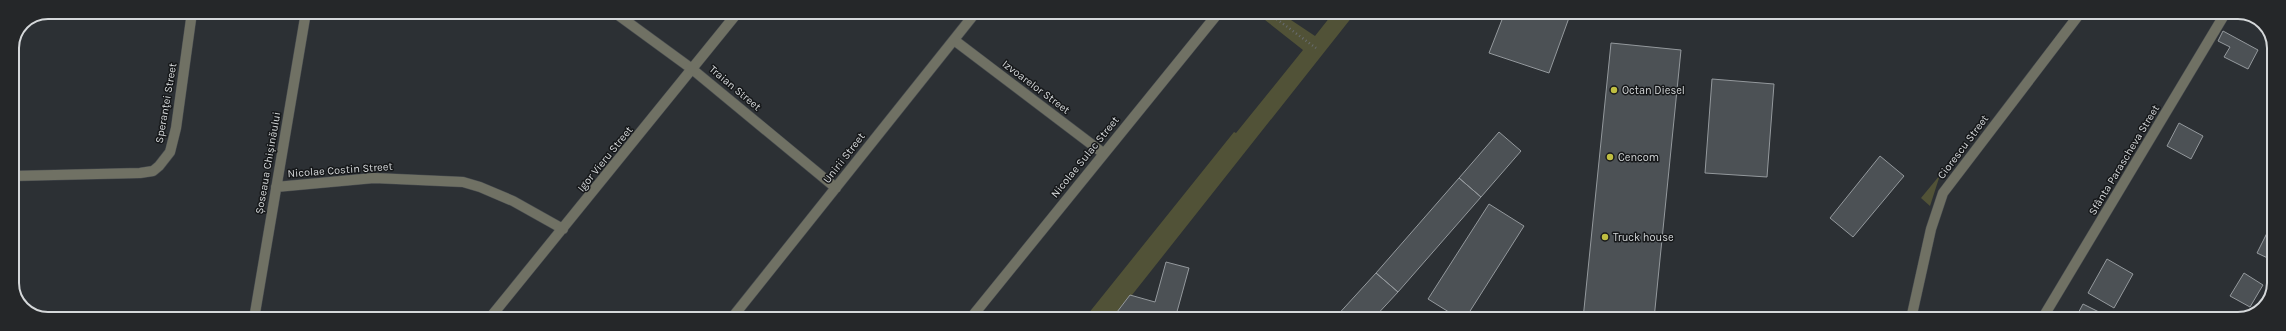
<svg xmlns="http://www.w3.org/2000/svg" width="2286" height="331" viewBox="0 0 2286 331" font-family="Karla,sans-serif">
  <rect width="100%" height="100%" fill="#2c3034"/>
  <path fill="#515237" d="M1255 12H1279L1315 36 1334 12H1356L1113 319H1084L1234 132 1236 133 1303 50Z
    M1940 175 1930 206 1921 198Z"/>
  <path fill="#4c5155" stroke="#94999d" d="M1505 12H1562L1570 15 1549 73 1489 53Z
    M2244 13 2263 22 2265 28 2243 14Z
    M2223 31 2258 50 2248 69 2224 57 2230 47 2218 41Z
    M1611 43 1681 50 1654 319H1583Z
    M1712 79 1774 84 1767 177 1705 173Z
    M2179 123 2203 136 2191 159 2167 146Z
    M1499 132 1521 151 1481 197 1459 178Z
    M1880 156 1904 176 1853 237 1830 218Z
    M1459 178 1481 197 1398 292 1376 273Z
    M1489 204 1524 226 1465 319H1460L1428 299Z
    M2274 209V223L2268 220Z
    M2268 231 2274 234V261L2257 253Z
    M2107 259 2133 274 2114 308 2088 293Z
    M1166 262 1189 268 1175 319H1142L1117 312 1130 295 1155 302Z
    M1376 273 1398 292 1373 319H1334Z
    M2244 273 2263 285 2250 307 2230 296Z
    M2083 304 2109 317 2108 319H2075Z
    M2214 314 2222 319H2211Z
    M1128 315 1142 319H1127Z"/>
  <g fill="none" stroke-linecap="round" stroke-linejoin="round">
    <defs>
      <path id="minor" d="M614 12 692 69 836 188
        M954 40 1103 153
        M12 176 140 173 153 171 159 166 170 152 176 128 192 12
        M276 187 374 178 463 182 480 187 513 201 563 229
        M254 319 306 12
        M489 319 738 12
        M731 319 976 12
        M970 319 1219 12
        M1911 319 1931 229 1943 193 2081 12
        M2042 319 2226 12"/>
    </defs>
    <use href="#minor" stroke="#474b4f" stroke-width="11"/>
    <path stroke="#686c6f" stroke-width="2.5" stroke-dasharray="1 3" stroke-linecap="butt" d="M1267 12 1316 48"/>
    <use href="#minor" stroke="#707164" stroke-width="10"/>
  </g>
  <g fill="#bfbe41" stroke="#16181a" stroke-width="1.5">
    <circle cx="1614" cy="90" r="4"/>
    <circle cx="1610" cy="157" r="4"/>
    <circle cx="1605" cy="237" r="4"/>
  </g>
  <g text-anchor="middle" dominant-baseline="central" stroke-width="3" stroke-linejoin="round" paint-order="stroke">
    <g font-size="11" fill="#d5d8da" stroke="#16181a">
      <text transform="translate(1036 87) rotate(37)">Izvoarelor Street</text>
      <text transform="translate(735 88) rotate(40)">Traian Street</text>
      <text transform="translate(166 103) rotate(-80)">Speranţei Street</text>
      <text transform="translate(1963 147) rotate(-53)">Ciorescu Street</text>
      <text transform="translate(1085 157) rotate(-51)">Nicolae Sulac Street</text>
      <text transform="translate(844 158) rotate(-52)">Unirii Street</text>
      <text transform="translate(605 159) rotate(-51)">Igor Vieru Street</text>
      <text transform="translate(2124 160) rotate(-59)">Sfânta Parascheva Street</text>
      <text transform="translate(268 163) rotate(-80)">Șoseaua Chișinăului</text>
      <text transform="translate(340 170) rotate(-4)">Nicolae Costin Street</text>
    </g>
    <g font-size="11" fill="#d5d8da" stroke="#16181a" text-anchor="start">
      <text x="1622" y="90">Octan Diesel</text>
      <text x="1618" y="157">Cencom</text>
      <text x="1613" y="237">Truck house</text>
    </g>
  </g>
  <path d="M0 0H2286V331H0ZM48 19H2238A29 29 0 0 1 2267 48V283A29 29 0 0 1 2238 312H48A29 29 0 0 1 19 283V48A29 29 0 0 1 48 19Z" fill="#252729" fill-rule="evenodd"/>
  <path fill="none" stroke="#d5d8da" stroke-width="2" d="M48 19H2238A29 29 0 0 1 2267 48V283A29 29 0 0 1 2238 312H48A29 29 0 0 1 19 283V48A29 29 0 0 1 48 19Z"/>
</svg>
